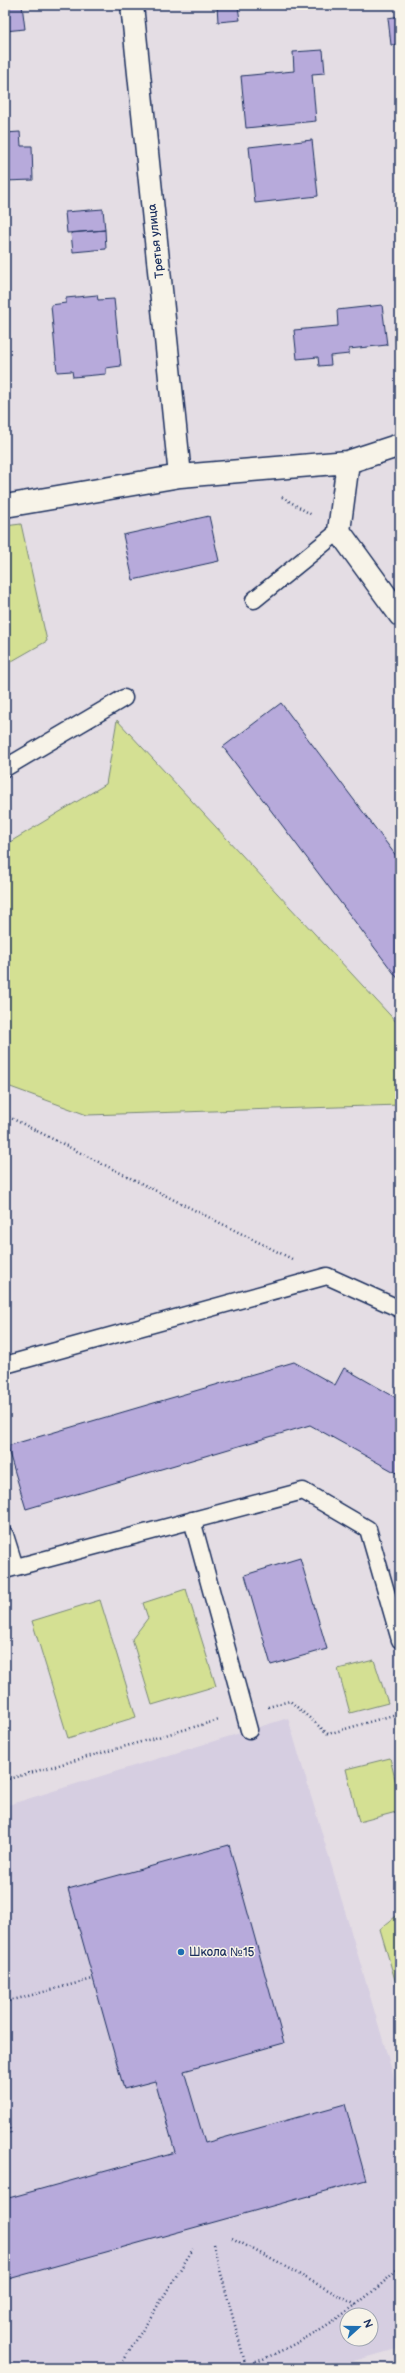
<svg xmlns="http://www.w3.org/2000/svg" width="405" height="2373" viewBox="0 0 405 2373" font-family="'Balsamiq Sans',sans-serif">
  <rect width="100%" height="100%" fill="#e4dde4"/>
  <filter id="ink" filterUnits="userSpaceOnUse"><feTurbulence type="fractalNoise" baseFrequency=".025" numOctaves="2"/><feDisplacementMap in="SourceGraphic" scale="8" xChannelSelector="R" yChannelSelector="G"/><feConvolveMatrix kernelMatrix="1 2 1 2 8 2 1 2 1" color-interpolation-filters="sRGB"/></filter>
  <g filter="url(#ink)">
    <path fill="#d6cee1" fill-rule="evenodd" d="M288 1718 400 2098V2348L329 2368H5V1806ZM347 2315H371V2339H347Z"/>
    <path fill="#d4e093" stroke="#788878" d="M21 524 47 641 5 665V526Z
      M117 720 400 1026V1105L87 1115 5 1085V845L106 784Z
      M186 1589 216 1686 152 1705 132 1639 148 1618 143 1603Z
      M100 1600 136 1717 68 1738 32 1621Z
      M374 1660 388 1703 350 1713 338 1669Z
      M390 1758 400 1800V1811L359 1822 346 1769Z
      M400 1913V1997L380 1929Z"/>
    <path fill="#b7aadb" stroke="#1b2f5e" d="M5 5H22L25 29 5 31Z
      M217 5H258V6L238 7 240 20 218 22Z
      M400 16V44L391 45 388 18Z
      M323 50 325 73 312 74 316 121 246 128 241 76 294 71 293 52Z
      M20 132 21 146H32L33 180 5 181V133Z
      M312 140 318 196 255 203 249 147Z
      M103 209 105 230 67 233 65 212Z
      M105 230 106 249 73 252 71 233Z
      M97 295 98 300 114 299 121 366 106 368V374L73 377 72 371 57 372 51 305 66 303V298Z
      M382 305 387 345 349 349V354L330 356 331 365 319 366 318 357 297 359 294 330 338 326 337 310Z
      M209 516 219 561 133 580 123 535Z
      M281 703 400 861 399 980 223 747Z
      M294 1362 335 1385 344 1368 400 1400V1475L310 1425 26 1509 7 1446Z
      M300 1558 327 1649 271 1665 245 1575Z
      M229 1845 284 2043 184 2071 205 2143 345 2104 366 2180 5 2280V2199L175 2152 155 2081 124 2089 68 1889Z"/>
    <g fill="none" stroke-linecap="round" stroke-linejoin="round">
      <defs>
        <path id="service" d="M254 600 339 531
          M5 768 124 698
          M5 1365 327 1276 400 1309
          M192 1520 249 1730
          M5 1535 15 1567
          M5 1570 303 1491 368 1529 400 1640"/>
        <path id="minor" d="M132 5 180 476
          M348 462 339 531 400 615
          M5 506 180 476 348 462 400 445"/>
      </defs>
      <use href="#service" stroke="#1b2f5e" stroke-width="19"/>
      <use href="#minor" stroke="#1b2f5e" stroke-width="25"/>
      <path stroke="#1b2f5e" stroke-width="2.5" stroke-dasharray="1 3" stroke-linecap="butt" d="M282 497 312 515
        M5 1115 292 1259
        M268 1707 290 1701 328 1734 400 1713
        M5 1780 219 1720
        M5 2002 93 1979
        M5 2113 11 2135
        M232 2238 356 2305
        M213 2244 246 2366
        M119 2368 193 2249
        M241 2368C302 2345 353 2312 400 2267"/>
      <use href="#service" stroke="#f7f3e8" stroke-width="16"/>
      <use href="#minor" stroke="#f7f3e8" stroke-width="22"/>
    </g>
  </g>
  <circle fill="#1f6fb2" stroke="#f7f3e8" stroke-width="1.5" cx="181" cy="1952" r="4"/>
  <g text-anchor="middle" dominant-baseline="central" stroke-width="3" stroke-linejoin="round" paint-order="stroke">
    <g font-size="12" fill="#1b2f5e" stroke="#f7f3e8">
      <text transform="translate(156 241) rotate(-96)">Третья улица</text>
    </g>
    <g font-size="12" fill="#1b2f5e" stroke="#f7f3e8" text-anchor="start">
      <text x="189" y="1952">Школа №15</text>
    </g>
  </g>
  <rect width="405" height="2373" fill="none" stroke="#f7f3e8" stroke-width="20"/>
  <rect x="10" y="10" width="385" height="2353" fill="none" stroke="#1b2f5e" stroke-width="1.5" filter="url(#ink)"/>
  <g transform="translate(359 2327) rotate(69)"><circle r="19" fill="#f7f3e8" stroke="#9fa5b1"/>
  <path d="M0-3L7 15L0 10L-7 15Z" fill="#1f6fb2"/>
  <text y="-6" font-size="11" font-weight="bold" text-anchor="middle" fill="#1b2f5e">N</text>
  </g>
</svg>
